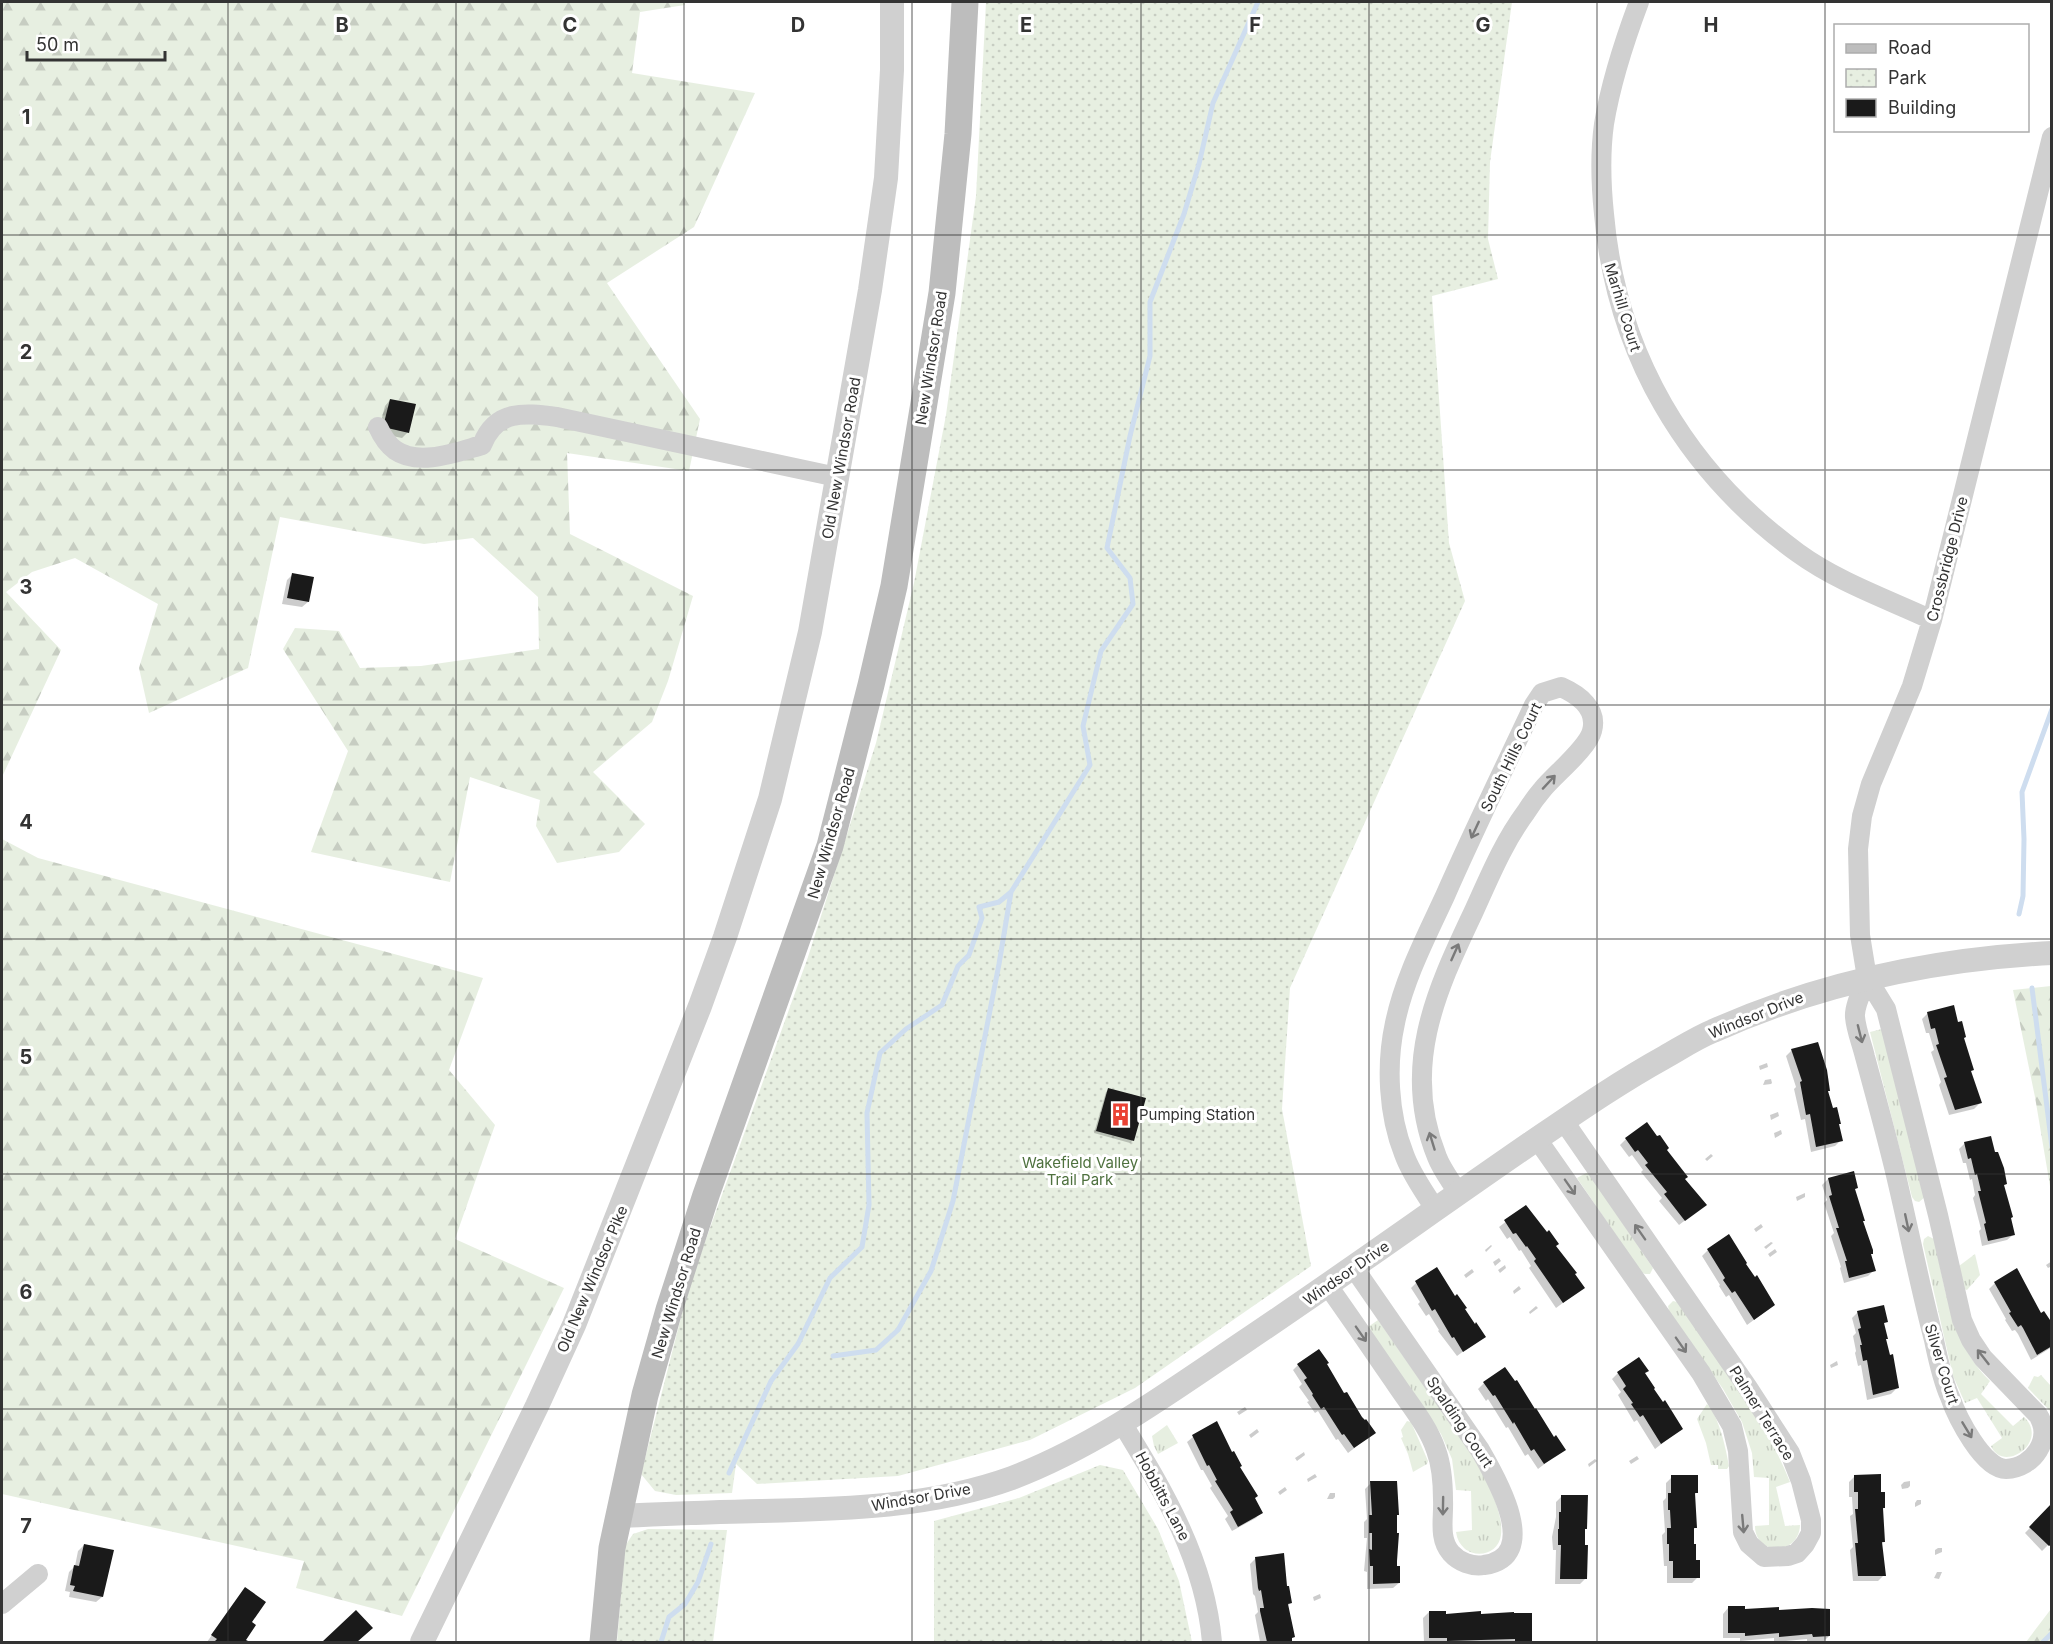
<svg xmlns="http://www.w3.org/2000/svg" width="2053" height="1644" viewBox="0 0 2053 1644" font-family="Inter,sans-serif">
  <defs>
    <pattern id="grass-tufts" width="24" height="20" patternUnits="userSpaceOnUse" patternTransform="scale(1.5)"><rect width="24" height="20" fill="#e7efe1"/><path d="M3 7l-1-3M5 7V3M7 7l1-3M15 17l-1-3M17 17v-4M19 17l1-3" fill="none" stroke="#c7cdc2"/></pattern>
    <pattern id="forest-firs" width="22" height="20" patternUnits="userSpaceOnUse" patternTransform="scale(1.5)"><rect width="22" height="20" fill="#e7efe1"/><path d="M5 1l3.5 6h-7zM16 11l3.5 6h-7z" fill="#c7cdc2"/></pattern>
    <pattern id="park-dots" width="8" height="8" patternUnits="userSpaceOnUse" patternTransform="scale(1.5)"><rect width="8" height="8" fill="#e7efe1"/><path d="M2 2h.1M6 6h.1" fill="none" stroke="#c7cdc2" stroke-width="1.8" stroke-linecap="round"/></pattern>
  </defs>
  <rect width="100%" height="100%" fill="#fff"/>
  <path fill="url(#grass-tufts)" d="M1882 1029 1925 1197 1919 1202 1915 1201 1912 1197 1870 1032Z
    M1588 1172 1653 1268 1650 1274H1645L1641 1272 1577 1178Z
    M1928 1236 1934 1239C1946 1290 1951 1343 1990 1381L1981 1394 2013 1426 2024 1417C2050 1442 2003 1474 1991 1446L2002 1438 1977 1398 1965 1403 1953 1376 1923 1244 1924 1239Z
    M1975 1254 1980 1275 1967 1290 1964 1289 1959 1266Z
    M1673 1301 1677 1302C1718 1360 1764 1416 1790 1482L1776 1487 1785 1526 1800 1525C1799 1556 1755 1556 1755 1526L1769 1525V1478L1754 1477 1752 1453 1742 1422 1723 1389 1669 1311 1668 1306Z
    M1378 1320 1475 1459C1486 1480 1504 1512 1501 1535 1498 1560 1460 1561 1456 1532L1472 1530 1471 1491 1456 1490 1452 1459 1441 1434 1368 1327Z
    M2041 1375 2051 1386V1412L2028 1388 2034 1376 2038 1377Z
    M1707 1404C1719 1416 1726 1449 1729 1466L1727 1469H1718V1465H1711L1706 1443 1697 1419Z
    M1407 1421 1411 1422 1428 1461 1427 1464 1413 1472 1408 1454 1401 1438 1403 1437 1401 1430Z
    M1167 1425 1178 1443 1158 1454 1154 1446 1152 1436Z"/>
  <path fill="url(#forest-firs)" d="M2 2H685V5L640 12 632 73 755 93 694 227 607 283 700 419 689 471 567 453 570 534 693 596 668 681 652 722 593 772 645 824 619 852 557 863 536 826 540 800 470 777 450 882 311 852 348 751 283 649 295 628 339 631 360 668 421 666 539 649 538 597 473 538 424 544 280 517 248 668 149 713 139 668 158 604 75 558 32 572 6 592 61 650 2 777Z
    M2 839 38 858 483 978 449 1070 495 1125 455 1239 564 1288 402 1616 296 1588 304 1561 2 1494Z
    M2051 986 2052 987 2051 1192 2035 1097 2013 990Z
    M2051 1609V1642H2026Z"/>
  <path fill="url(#park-dots)" d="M986 2H1512L1490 162 1488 239 1498 279 1432 296 1449 543 1465 601 1290 988 1282 1109 1311 1266 1135 1388 1030 1440 898 1476 757 1484 736 1464 732 1493 676 1495 655 1491 641 1474 689 1286 808 957 876 743 914 583 946 415 976 196Z
    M1100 1465 1123 1470 1158 1529 1179 1581 1192 1642H934V1521L1019 1498Z
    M648 1529 727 1530 713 1642H617L625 1546 633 1534Z"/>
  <path fill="#0003" d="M390 400 408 432 402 438 378 433 385 406Z
    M293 574 308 602 302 607 282 604 287 580Z
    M1928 1013 1962 1038 1970 1072 1980 1103 1974 1109 1949 1115 1939 1085 1941 1082 1931 1052 1934 1050 1929 1033H1926L1922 1019Z
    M1792 1050 1829 1090 1827 1092 1841 1140 1835 1146 1811 1152 1805 1119 1801 1120 1794 1089 1796 1087 1786 1056Z
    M1767 1063 1768 1067 1760 1070 1759 1066Z
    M1771 1079 1772 1083 1771 1084 1763 1085 1765 1080Z
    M1109 1089 1144 1099 1132 1141 1130 1143 1094 1133 1106 1092Z
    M1778 1112 1779 1116 1771 1120 1770 1115Z
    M1781 1130 1782 1134 1775 1138 1774 1133Z
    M1626 1139 1665 1150 1684 1179 1705 1205 1679 1225 1659 1201 1662 1198 1641 1172 1643 1170 1632 1155 1629 1157 1620 1145Z
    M1965 1143 2006 1184 2003 1186 2013 1235 2007 1240 1982 1246 1979 1231 1981 1229 1973 1198 1975 1195 1972 1179 1970 1180 1966 1163H1963L1959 1149Z
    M1711 1154 1713 1156 1707 1161 1705 1159Z
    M1853 1173 1857 1187 1854 1190 1864 1220 1862 1222 1872 1253 1870 1255 1874 1270 1868 1276 1844 1283 1840 1268 1841 1267 1831 1236 1834 1233 1824 1203 1827 1200 1822 1185 1828 1179Z
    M1805 1193V1197L1797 1201 1796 1197Z
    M1525 1207 1583 1288 1556 1308 1529 1268 1531 1266 1521 1250 1519 1251 1510 1237 1507 1239 1499 1227Z
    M1761 1224 1763 1227 1756 1232 1754 1229Z
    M1771 1242 1773 1243 1766 1249 1764 1247Z
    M1491 1245 1492 1246 1486 1252 1485 1250Z
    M1775 1249 1777 1252 1770 1257 1768 1254Z
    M1708 1250 1774 1305 1747 1325 1729 1295 1726 1297 1719 1286 1720 1285 1702 1256Z
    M1499 1258 1501 1261 1495 1266 1493 1262Z
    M2052 1261V1266L2048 1268 2046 1265Z
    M1505 1265 1506 1268 1500 1273 1498 1270Z
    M1472 1269 1474 1272 1466 1278 1464 1275Z
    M1416 1283 1484 1336 1457 1356 1438 1331 1439 1330 1429 1314 1426 1316 1418 1304 1420 1302 1411 1288Z
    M1995 1283 2031 1299 2052 1328V1347L2031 1360 2018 1334 2015 1330 2012 1331 2005 1320 2006 1319 1989 1289Z
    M1519 1286 1521 1289 1514 1294 1513 1291Z
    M1536 1306 1538 1308 1530 1314 1529 1312Z
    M1858 1312 1886 1322 1883 1324 1888 1352 1897 1388 1891 1394 1867 1400 1861 1365 1858 1366 1855 1353 1856 1351 1853 1336 1856 1333 1852 1318Z
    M1837 1361 1838 1365 1831 1368 1830 1365Z
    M1298 1365H1325L1333 1380 1374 1433 1348 1453 1338 1439 1336 1440 1318 1411 1315 1413 1307 1402 1309 1401 1299 1387 1302 1384 1293 1370Z
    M1618 1373 1644 1374 1652 1389 1681 1429 1655 1449 1637 1420 1634 1422 1618 1395 1621 1392 1612 1379Z
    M1484 1383 1553 1439 1564 1449 1538 1469 1528 1454 1525 1456 1508 1427 1506 1428 1488 1399 1486 1401 1478 1389Z
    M1245 1407 1247 1410 1239 1415 1237 1412Z
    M1257 1429 1259 1432 1251 1438 1249 1435Z
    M1193 1437 1232 1454 1261 1512 1256 1518 1232 1531 1225 1519 1228 1516 1210 1488 1212 1486 1203 1470H1201L1187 1442Z
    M1304 1452 1305 1455 1297 1461 1295 1458Z
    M1637 1456 1639 1459 1631 1464 1629 1461Z
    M1595 1459 1597 1461 1589 1467 1588 1464Z
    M1315 1474 1317 1477 1308 1482 1307 1479Z
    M1855 1476 1880 1493 1884 1508 1881 1510 1884 1542 1881 1544 1884 1575 1878 1581H1853L1850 1550 1853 1547 1850 1516 1853 1514 1852 1497H1849V1482Z
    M1672 1477 1697 1492 1694 1495 1696 1527 1693 1530V1545L1698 1577 1692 1583H1667V1566H1664L1662 1535 1665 1532 1663 1501 1666 1498V1483Z
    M1910 1481V1486L1908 1488 1902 1489 1901 1485 1904 1482Z
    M1371 1483 1395 1561 1399 1583 1393 1588 1367 1589V1572L1364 1571 1367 1538H1364V1522L1367 1519 1365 1489Z
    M1285 1487 1287 1490 1280 1495 1278 1492Z
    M1330 1493H1335V1497L1333 1499H1327Z
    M1562 1496 1583 1530 1586 1578 1580 1584H1555L1556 1550H1553L1552 1537 1556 1517V1502Z
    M1917 1500H1921V1504L1915 1507V1503Z
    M2052 1505V1541L2042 1551 2025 1533Z
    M84 1545 102 1597 96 1602 69 1597 70 1592 65 1591 69 1572 75 1566 78 1551Z
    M1938 1548H1942V1552L1935 1555V1550Z
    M1256 1558 1286 1588 1291 1603 1287 1606 1291 1642H1260L1255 1615 1258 1612 1255 1596 1253 1594 1250 1564Z
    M1937 1572H1942L1939 1579 1934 1578Z
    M1320 1594 1321 1598 1314 1601 1313 1597Z
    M240 1595 250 1622 244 1640 246 1642H207Z
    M1728 1608 1777 1611 1829 1636 1823 1642H1807V1639L1774 1642V1638L1740 1641V1638H1723V1614Z
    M1429 1612 1445 1616 1480 1615 1531 1640 1528 1642H1424L1423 1618Z"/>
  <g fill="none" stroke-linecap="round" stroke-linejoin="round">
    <path stroke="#ceddef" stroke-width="5" d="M2019 914 2023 896 2024 839 2022 792 2052 709
      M2032 988 2052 1147
      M833 1356 876 1350 898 1330 931 1271 953 1201 999 964 1011 892
      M729 1473 771 1381 798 1344 830 1278 862 1247 869 1205 867 1113 880 1053 906 1029 942 1005 958 966 969 955 982 918 979 907 999 902 1011 892 1090 765 1083 726 1101 651 1133 604 1130 578 1107 548 1130 436 1150 356V302L1184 214 1199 164 1213 103 1258 2
      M661 1642 669 1617 685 1604 698 1582 711 1544
      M2043 1642 2052 1633"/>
  </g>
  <path fill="#1a1a1a" d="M390 399 416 404 409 433 383 427Z
    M292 573 314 577 309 602 287 598Z
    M1954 1005 1958 1022 1962 1021 1966 1037 1964 1038 1974 1070 1971 1071 1982 1103 1955 1110 1944 1078 1947 1077 1936 1045 1939 1044 1935 1028 1931 1029 1927 1012Z
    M1818 1042 1827 1070 1830 1091H1828L1833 1108 1837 1107 1841 1124H1839L1843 1141 1816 1147 1810 1114 1806 1115 1800 1082 1802 1081 1791 1049Z
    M1108 1088 1146 1098 1134 1141 1096 1131Z
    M1647 1122 1657 1136 1660 1135 1669 1148 1667 1150 1688 1177 1685 1179 1707 1205 1685 1221 1664 1194 1667 1192 1645 1165 1648 1163 1638 1150 1635 1152 1625 1138Z
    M1991 1136 1995 1152H1998L2004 1168 2007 1184 2004 1185 2013 1217 2011 1218 2015 1235 1988 1241 1984 1224 1986 1223 1978 1191H1981L1977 1174 1975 1175 1971 1158 1968 1159 1964 1142Z
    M1854 1171 1858 1188 1855 1189 1865 1221H1863L1873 1250V1254H1871L1876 1271 1849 1278 1845 1261H1847L1836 1228H1839L1829 1196 1832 1195 1828 1178Z
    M1526 1205 1547 1232 1549 1230 1559 1244 1556 1246 1577 1273 1575 1274 1585 1288 1563 1303 1534 1261 1536 1259 1527 1246 1526 1247 1516 1233 1513 1234 1504 1220Z
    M1729 1234 1747 1263 1746 1264 1755 1277 1757 1275 1775 1305 1754 1320 1735 1291 1732 1293 1723 1280 1725 1278 1707 1249Z
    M1437 1267 1455 1296 1457 1294 1467 1308 1465 1309 1475 1324 1476 1322 1486 1337 1463 1352 1454 1337 1452 1338 1435 1309 1432 1311 1415 1281Z
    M2017 1268 2041 1313 2044 1311 2052 1323V1346L2037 1355 2023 1328 2021 1325 2018 1327 2009 1313 2011 1312 1994 1282Z
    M1884 1305 1888 1322 1884 1323 1888 1339H1886L1890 1355 1893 1354 1899 1388 1873 1395 1867 1360 1863 1361 1860 1345H1862L1858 1329 1861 1328 1857 1311Z
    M1319 1349 1329 1363 1327 1364 1344 1393 1347 1392 1362 1417 1365 1420 1366 1419 1376 1433 1354 1448 1344 1434 1342 1435 1324 1407 1321 1409 1312 1395 1313 1394 1304 1380 1307 1378 1297 1364Z
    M1639 1357 1649 1371 1645 1373 1655 1388 1654 1389 1663 1402 1665 1400 1683 1429 1661 1444 1643 1415 1640 1417 1631 1404 1633 1403 1623 1389 1626 1386 1617 1372Z
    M1505 1367 1515 1381 1517 1380 1535 1409 1536 1408 1554 1437 1556 1435 1566 1450 1544 1464 1534 1449 1531 1451 1514 1422 1513 1424 1495 1395 1493 1396 1483 1382Z
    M1217 1421 1232 1452 1234 1451 1242 1466 1240 1467 1258 1496 1255 1498 1263 1513 1238 1527 1230 1512 1233 1510 1215 1481 1217 1480 1209 1465 1207 1466 1192 1435Z
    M1881 1474V1492H1885V1508H1883L1885 1542H1882L1886 1576H1858L1855 1543H1858L1855 1509H1858V1492H1854V1475Z
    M1671 1475H1698V1493H1695L1697 1528H1694V1544H1696V1560H1700V1578H1673V1561H1669V1544H1667V1528H1671L1670 1510H1668V1493H1671Z
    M1370 1481H1397L1399 1515H1397V1533H1399L1397 1561V1566H1400V1583L1373 1584V1566H1370L1369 1549 1372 1550V1533H1369V1515H1372Z
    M1561 1495H1588L1587 1529H1585V1545H1588L1587 1579H1560L1561 1545H1558V1529H1559V1512H1561Z
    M2052 1503V1544L2049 1546 2029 1527Z
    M84 1544 114 1550 103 1597 73 1591 75 1586 70 1585 74 1565 79 1566Z
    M1284 1553 1287 1586H1289L1292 1603 1288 1604 1295 1637 1292 1638V1642H1267L1260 1611V1608H1264L1261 1590 1259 1591 1258 1588 1255 1557Z
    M245 1587 266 1602 252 1622 256 1625 246 1640 250 1642H214L217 1639 211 1635Z
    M1728 1606H1745V1609L1779 1607V1610L1812 1608 1830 1609V1636L1813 1637 1812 1634 1779 1637V1633L1745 1636V1633H1728Z
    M356 1610 373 1628 357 1642H322Z
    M1429 1611H1446V1614L1481 1611V1614L1514 1612V1613H1532V1641H1515V1639L1447 1641V1638H1429Z"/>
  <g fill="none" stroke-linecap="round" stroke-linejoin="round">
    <path stroke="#d0d0d0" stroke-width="20" d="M1639 2C1624 42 1611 81 1604 124 1600 153 1601 185 1604 214 1616 353 1685 471 1798 553 1838 582 1887 599 1932 620
      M378 427C382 436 387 444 395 450 419 467 457 452 482 445 496 409 525 413 557 417L837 477
      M1867 978C1863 989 1854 1006 1855 1017 1856 1030 1862 1044 1865 1057 1875 1094 1885 1130 1894 1167 1908 1225 1919 1283 1934 1340 1938 1359 1942 1379 1950 1397 1957 1417 1983 1469 2006 1469 2034 1468 2053 1438 2038 1415L1983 1358 1971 1340 1962 1320 1938 1215 1886 1009 1867 978 1860 935 1858 849 1862 816 1871 784 1912 686 1932 620 2052 137
      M1537 1139 1701 1373 1732 1426 1738 1451 1743 1532 1749 1544 1764 1557 1788 1556 1797 1553 1805 1544 1811 1533V1520L1801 1481 1790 1453 1748 1388 1563 1120
      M1435 1209C1424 1191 1411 1174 1404 1154 1388 1114 1386 1064 1395 1023 1404 979 1426 937 1445 896 1473 832 1504 769 1534 705L1542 693 1561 687C1579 695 1598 709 1592 731 1588 748 1554 775 1542 790 1536 797 1531 804 1526 812 1503 843 1489 878 1473 913 1435 993 1401 1068 1437 1157 1442 1170 1451 1181 1458 1193
      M1328 1286C1351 1318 1373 1351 1396 1384 1410 1405 1428 1426 1436 1450 1442 1466 1443 1483 1443 1500 1444 1518 1438 1538 1451 1553 1459 1562 1472 1567 1484 1565 1543 1557 1495 1476 1480 1450L1354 1268
      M1122 1423C1164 1492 1205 1560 1212 1642
      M2 1604 38 1574"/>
    <path stroke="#d0d0d0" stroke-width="24" d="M618 1516C666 1514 713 1512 761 1511 845 1509 932 1507 1012 1478 1096 1446 1170 1392 1244 1342 1341 1277 1435 1209 1531 1143 1575 1113 1618 1083 1665 1057 1681 1048 1696 1038 1713 1031 1820 983 1935 959 2052 953
      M422 1642 537 1406 574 1325 700 1006 725 937 770 799 810 632 870 290 886 178 892 70V2"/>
    <path stroke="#bdbdbd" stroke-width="27" d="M603 1642 612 1548 645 1395 669 1310 706 1195 830 846 871 685 894 586 942 293 958 134 965 2"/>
  </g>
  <defs><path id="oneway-shaft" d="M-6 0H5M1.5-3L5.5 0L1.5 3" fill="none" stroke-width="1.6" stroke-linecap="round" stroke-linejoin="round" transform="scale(1.5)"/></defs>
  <g stroke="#7a7a7a">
    <use href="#oneway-shaft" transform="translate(1549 782) rotate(-47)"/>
    <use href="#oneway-shaft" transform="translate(1475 830) rotate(115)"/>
    <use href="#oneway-shaft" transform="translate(1455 952) rotate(-66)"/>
    <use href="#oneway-shaft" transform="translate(1860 1034) rotate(76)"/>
    <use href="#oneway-shaft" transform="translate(1432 1141) rotate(-107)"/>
    <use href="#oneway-shaft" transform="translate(1570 1187) rotate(55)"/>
    <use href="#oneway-shaft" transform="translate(1907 1223) rotate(78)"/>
    <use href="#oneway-shaft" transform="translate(1640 1232) rotate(-125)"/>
    <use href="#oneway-shaft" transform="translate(1361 1334) rotate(55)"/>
    <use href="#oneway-shaft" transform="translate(1681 1345) rotate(55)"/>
    <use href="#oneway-shaft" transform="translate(1983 1357) rotate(-128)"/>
    <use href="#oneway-shaft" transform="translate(1967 1430) rotate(59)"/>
    <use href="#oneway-shaft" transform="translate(1443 1506) rotate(91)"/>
    <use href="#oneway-shaft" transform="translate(1743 1524) rotate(85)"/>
  </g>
  <path fill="none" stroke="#333" stroke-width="1.5" stroke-opacity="0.55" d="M228 2V1642M456 2V1642M684 2V1642M912 2V1642M1141 2V1642M1369 2V1642M1597 2V1642M1825 2V1642M2 235H2052M2 470H2052M2 705H2052M2 939H2052M2 1174H2052M2 1409H2052"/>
  <defs>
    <symbol id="building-bare" viewBox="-9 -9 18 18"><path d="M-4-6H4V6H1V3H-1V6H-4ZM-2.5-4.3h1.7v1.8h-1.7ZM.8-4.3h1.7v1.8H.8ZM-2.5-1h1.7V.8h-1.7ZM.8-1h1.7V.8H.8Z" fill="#ea4234" stroke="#fff" stroke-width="2.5" paint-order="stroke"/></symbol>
  </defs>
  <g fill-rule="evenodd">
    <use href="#building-bare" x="1104" y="1098" width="33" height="33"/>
  </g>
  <g text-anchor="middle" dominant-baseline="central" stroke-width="6" stroke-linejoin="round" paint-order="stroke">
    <g font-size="15" fill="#333" stroke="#fff">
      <text transform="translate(1623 307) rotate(73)">Marhill Court</text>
      <text transform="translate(931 358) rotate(-81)">New Windsor Road</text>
      <text transform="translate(841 458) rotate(-80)">Old New Windsor Road</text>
      <text transform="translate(1947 559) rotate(-76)">Crossbridge Drive</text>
      <text transform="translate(1511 757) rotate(-64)">South Hills Court</text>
      <text transform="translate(831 833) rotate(-74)">New Windsor Road</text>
      <text transform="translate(1756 1015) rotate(-22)">Windsor Drive</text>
      <text transform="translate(1346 1273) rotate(-35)">Windsor Drive</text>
      <text transform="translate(592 1279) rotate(-67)">Old New Windsor Pike</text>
      <text transform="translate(676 1293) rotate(-73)">New Windsor Road</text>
      <text transform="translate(1942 1364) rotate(73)">Silver Court</text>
      <text transform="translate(1762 1413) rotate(58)">Palmer Terrace</text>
      <text transform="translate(1460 1422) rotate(56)">Spalding Court</text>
      <text transform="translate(1163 1496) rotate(62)">Hobbitts Lane</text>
      <text transform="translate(921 1497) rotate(-10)">Windsor Drive</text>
    </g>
    <g font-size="15" fill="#333" stroke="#fff" text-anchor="start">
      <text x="1139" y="1114">Pumping Station</text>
    </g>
    <g font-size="15" fill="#4e713e" stroke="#fff">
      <text x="1080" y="1162">Wakefield Valley<tspan x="1080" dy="17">Trail Park</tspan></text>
    </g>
  </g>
  <g font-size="20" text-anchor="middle" font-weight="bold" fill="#333" stroke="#fff" stroke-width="6" stroke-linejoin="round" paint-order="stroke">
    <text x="342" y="32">B</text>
    <text x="570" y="32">C</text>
    <text x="798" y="32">D</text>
    <text x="1026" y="32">E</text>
    <text x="1255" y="32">F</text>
    <text x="1483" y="32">G</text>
    <text x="1711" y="32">H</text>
    <text x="26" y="124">1</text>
    <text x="26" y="359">2</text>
    <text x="26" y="594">3</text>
    <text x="26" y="829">4</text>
    <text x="26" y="1064">5</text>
    <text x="26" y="1299">6</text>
    <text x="26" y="1533">7</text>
  </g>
  <rect width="2053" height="1644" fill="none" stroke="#333333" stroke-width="6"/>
  <rect x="1834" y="24" width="195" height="108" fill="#ffffff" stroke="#adadad" stroke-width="1.5"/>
  <rect x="1846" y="44" width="30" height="9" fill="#bdbdbd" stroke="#adadad" stroke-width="1.5"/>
  <text x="1888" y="54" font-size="18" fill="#333333">Road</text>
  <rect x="1846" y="69" width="30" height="18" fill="url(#park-dots)" stroke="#adadad" stroke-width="1.5"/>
  <text x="1888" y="84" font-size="18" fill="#333333">Park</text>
  <rect x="1846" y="99" width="30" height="18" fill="#1a1a1a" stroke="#adadad" stroke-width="1.5"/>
  <text x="1888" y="114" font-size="18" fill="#333333">Building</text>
  <path d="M27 51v9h138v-9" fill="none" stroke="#333333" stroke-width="3"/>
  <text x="36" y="51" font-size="18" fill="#333333" stroke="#ffffff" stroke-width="4.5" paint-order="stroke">50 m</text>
</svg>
